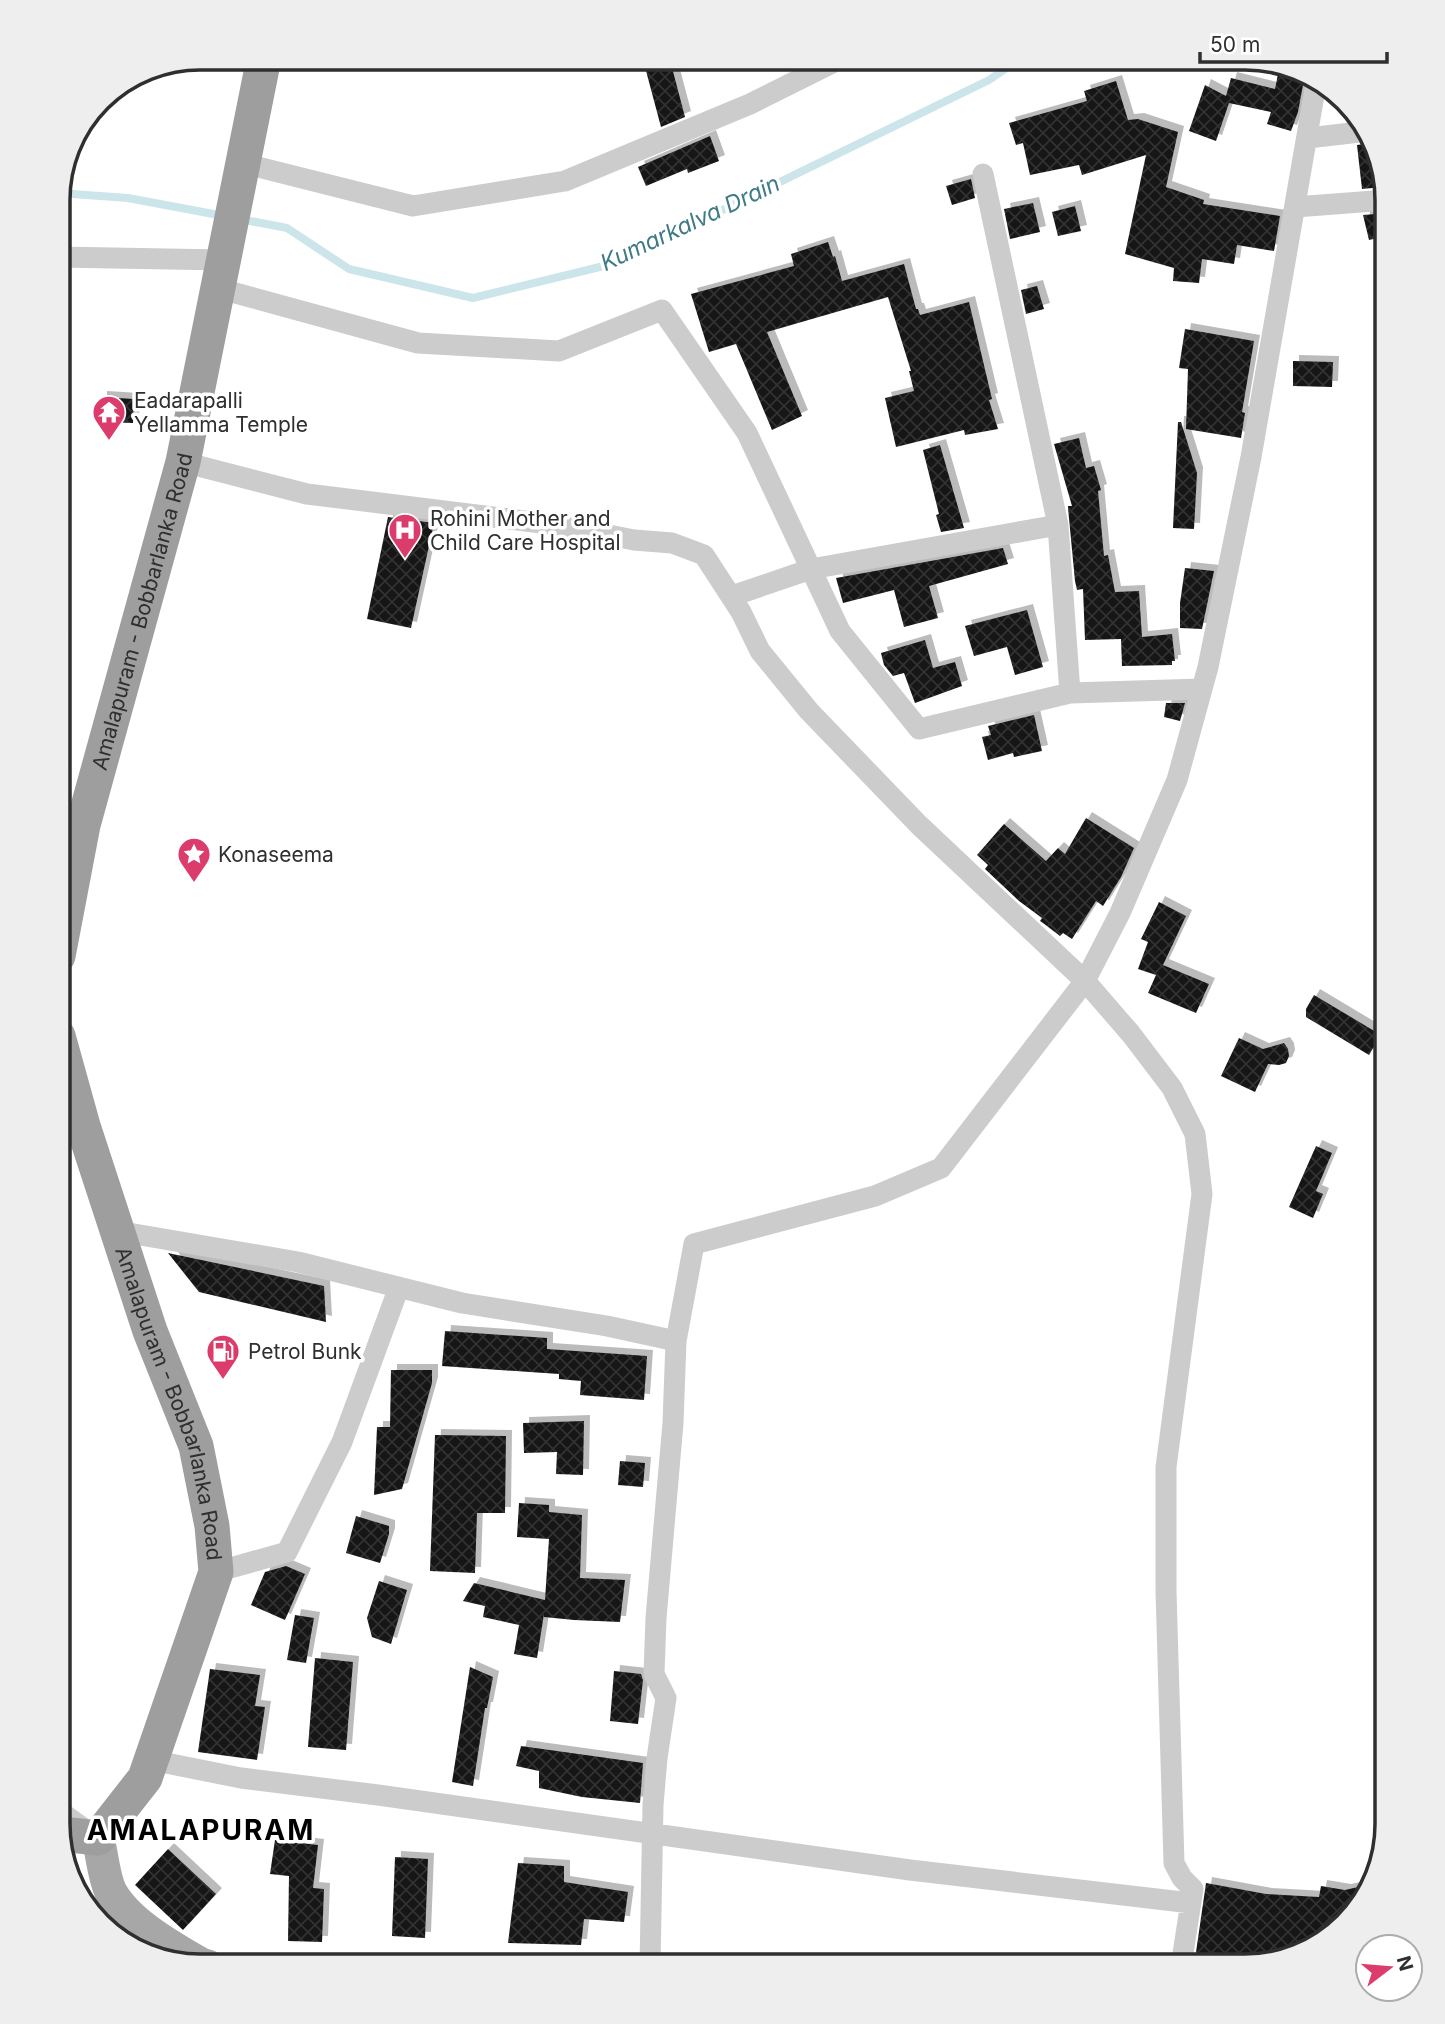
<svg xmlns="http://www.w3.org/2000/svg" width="1445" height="2024" viewBox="0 0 1445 2024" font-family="Inter,sans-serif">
  <defs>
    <pattern id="building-cross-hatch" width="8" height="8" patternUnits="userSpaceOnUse" patternTransform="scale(1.75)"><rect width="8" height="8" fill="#161616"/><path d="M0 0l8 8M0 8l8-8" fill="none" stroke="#303030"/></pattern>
    <filter id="shadow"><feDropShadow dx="6" dy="-6" stdDeviation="0" flood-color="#0004"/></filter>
  </defs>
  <rect width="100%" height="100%" fill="#fff"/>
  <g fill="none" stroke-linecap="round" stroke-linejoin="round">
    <path stroke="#cbe5ea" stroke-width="8" d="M58 193 128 198 224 216
      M240 219 287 228 349 269 473 298 612 264 989 80 1021 58"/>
  </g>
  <path fill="url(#building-cross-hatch)" filter="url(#shadow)" d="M670 60 685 117 661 127 645 67Z
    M1279 69 1305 74 1298 112 1291 131 1267 124 1271 112 1229 103 1216 141 1189 131 1205 85 1226 96 1231 78 1275 89Z
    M1116 81 1128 120 1138 119 1178 132 1166 187 1204 200 1203 204 1280 216 1274 251 1237 245 1234 264 1202 259 1199 283 1173 281 1174 268 1125 254 1146 155 1082 175 1079 165 1030 175 1023 143 1016 145 1009 123 1087 101 1084 91Z
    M710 136 719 161 688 173 687 169 646 186 638 167Z
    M1372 143 1383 187 1362 189 1357 145Z
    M971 179 975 198 952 205 946 186Z
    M1033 203 1040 232 1010 239 1004 209Z
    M1075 206 1081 231 1058 236 1052 212Z
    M1387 213V236L1369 240 1363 215Z
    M828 242 833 257 835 256 842 281 904 264 916 309H918L920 315 969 302 992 399 989 400 998 429 965 435 964 430 896 447 885 398 914 391 909 371H911L888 297 767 332 802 416 772 430 736 344 709 352 691 294 794 266 791 254Z
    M1037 286 1044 309 1026 314 1021 290Z
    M1185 329 1254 341 1242 412 1245 413 1241 438 1186 429 1188 369 1179 368Z
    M1293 361 1333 362 1332 387 1293 386Z
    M101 397 134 399 133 423 100 422Z
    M1178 422H1181L1197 473 1194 529 1173 528Z
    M1079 438 1086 468 1094 466 1101 490 1098 491 1104 556 1108 555 1115 592 1139 591 1142 637 1172 634 1175 661H1172V665L1122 666 1121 639 1085 640 1083 589 1077 590 1075 581 1068 508V506H1072L1054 444Z
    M940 445 964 528 941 532 936 515 939 514 923 450Z
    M388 517 434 523 411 628 367 619Z
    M1003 548 1008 564 929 586 938 618 904 627 894 590 843 603 836 578Z
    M1185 568 1214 571 1202 629 1180 628V603Z
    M1027 610 1043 667 1015 675 1007 647 974 656 965 626Z
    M925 640 933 668 955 662 962 686 915 703 904 673 893 676 884 665 881 653Z
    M1166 703H1185L1180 721 1164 717Z
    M1034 715 1042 751 1014 757 1013 753 988 760 982 737 991 735 988 726Z
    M1086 818 1134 848 1121 877 1103 906 1096 901 1072 939 1063 933 1060 936 1043 923 1040 921 1042 918 1019 901 985 869 988 865 977 855 1004 824 1046 861 1058 848 1065 854Z
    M1159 902 1186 916 1163 965 1209 984 1196 1013 1148 993 1156 975 1138 969 1148 942 1141 939Z
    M1314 995 1381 1035 1369 1055 1306 1017V1009Z
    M1239 1038 1263 1049 1284 1043 1288 1049 1289 1056 1286 1063 1279 1065 1268 1064 1255 1092 1221 1076Z
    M1316 1146 1332 1153 1316 1191 1323 1194 1313 1218 1289 1207Z
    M168 1253 324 1286 326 1322 199 1292Z
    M445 1331 547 1338V1349L647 1356 644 1400 580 1395 581 1381 559 1379V1374L442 1366Z
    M391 1370H432V1383L402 1489 374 1495 377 1427H390Z
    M584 1421 583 1475 556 1474 557 1452 524 1453 523 1423Z
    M435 1435 506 1436 505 1513H477L475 1573 430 1571Z
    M620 1461 645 1463 643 1487 618 1485Z
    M519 1503 549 1505V1512L582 1515 580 1578 625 1580 620 1622 574 1620 544 1617V1614L537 1658 514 1654 519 1625 483 1617 485 1606 463 1601 474 1583 545 1600 549 1539 517 1537Z
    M356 1516 389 1526V1534L380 1563 346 1553Z
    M286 1566 305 1574 285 1620 251 1605 265 1572Z
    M379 1581 407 1590 391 1644 372 1637 367 1618Z
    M295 1615 314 1618 306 1663 287 1660Z
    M315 1658 353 1662 346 1750 308 1747Z
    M470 1667 493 1677 487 1708H485L473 1786 452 1782Z
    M210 1669 260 1675 255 1706 265 1707 257 1760 198 1752Z
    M614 1671 641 1674 643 1680 638 1724 610 1721Z
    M521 1746 643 1763 640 1803 582 1797 539 1788V1771L516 1766Z
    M275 1840 318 1845 313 1888 324 1889 322 1942 288 1941 289 1876 270 1874Z
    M168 1849 216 1894 183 1930 135 1885Z
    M395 1857 428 1859 425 1938 392 1936Z
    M518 1863 564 1866V1882L628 1892 624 1922 584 1919 581 1945 508 1943Z
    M1206 1883 1266 1894 1319 1897 1321 1886 1345 1890 1371 1884 1368 1895 1316 1947 1245 1966H1194Z"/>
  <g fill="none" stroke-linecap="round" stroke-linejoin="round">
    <path stroke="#ccc" stroke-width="21" d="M1308 138 1368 131
      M242 163 413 206 565 181 750 104 842 58
      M983 174 1058 525
      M1295 207 1387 200
      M58 257 223 260
      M217 288 418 343 559 351 662 310 747 433 840 631 919 729 1070 693 1202 689
      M183 462 307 494 558 525 634 540 672 543 704 555 741 612 760 651 809 711 919 825 1085 981 1131 1034 1172 1088 1195 1134 1202 1194 1166 1467V1591L1174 1863 1182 1878 1193 1889 1181 1966
      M732 596 811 569 1058 525 1070 693
      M117 1231 298 1262 462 1303 607 1326 676 1341
      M216 1572 287 1552 342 1442 399 1287
      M151 1760 241 1778 378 1795 910 1870 1191 1903
      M58 1810 90 1833
      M116 1934 125 1909
      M650 1966 653 1805 657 1758 666 1698 654 1674 656 1618 673 1423 676 1341 694 1244 875 1196 941 1168 1085 981 1120 913 1177 780 1208 667 1251 457 1317 78"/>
    <path stroke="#a7a7a7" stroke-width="33" d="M98 1838C102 1854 104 1879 111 1892 128 1923 172 1947 201 1964L208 1966"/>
    <g stroke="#9e9e9e" stroke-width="35">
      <path id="s1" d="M58 956 83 825 183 462 264 58"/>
      <path id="s2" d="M58 1036 83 1126 150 1331 196 1446 212 1526 216 1572 145 1778 98 1838 61 1834"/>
    </g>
  </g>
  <defs>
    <symbol id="temple-pin" viewBox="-11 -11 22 30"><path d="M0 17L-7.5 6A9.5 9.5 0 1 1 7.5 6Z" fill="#db3c6b" stroke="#fff"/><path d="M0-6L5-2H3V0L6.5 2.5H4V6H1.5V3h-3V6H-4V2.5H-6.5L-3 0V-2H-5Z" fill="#fff"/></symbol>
    <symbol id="hospital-pin" viewBox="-11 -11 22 30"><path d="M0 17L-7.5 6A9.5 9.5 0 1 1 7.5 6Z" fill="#db3c6b" stroke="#fff"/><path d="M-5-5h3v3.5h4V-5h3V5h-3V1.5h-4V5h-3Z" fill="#fff"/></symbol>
    <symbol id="sight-pin" viewBox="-11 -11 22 30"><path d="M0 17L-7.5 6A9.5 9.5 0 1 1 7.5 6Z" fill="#db3c6b" stroke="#fff"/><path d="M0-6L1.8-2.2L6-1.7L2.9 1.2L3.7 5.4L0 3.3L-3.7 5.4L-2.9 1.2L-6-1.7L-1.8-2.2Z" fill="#fff"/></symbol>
    <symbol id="fuel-pin" viewBox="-11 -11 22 30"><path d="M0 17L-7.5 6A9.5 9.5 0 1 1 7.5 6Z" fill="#db3c6b" stroke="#fff"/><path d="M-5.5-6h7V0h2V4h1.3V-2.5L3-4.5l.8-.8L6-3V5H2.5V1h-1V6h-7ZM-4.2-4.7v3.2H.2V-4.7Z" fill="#fff"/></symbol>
  </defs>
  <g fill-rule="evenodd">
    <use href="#temple-pin" x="90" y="393" width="38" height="52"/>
    <use href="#hospital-pin" x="386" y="511" width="38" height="52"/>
    <use href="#sight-pin" x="175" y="835" width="38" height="52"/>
    <use href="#fuel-pin" x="204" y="1332" width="38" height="52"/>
  </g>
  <g text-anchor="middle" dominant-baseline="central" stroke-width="7" stroke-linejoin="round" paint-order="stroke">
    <g font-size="21" fill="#2f2f2f" stroke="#fff" text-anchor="start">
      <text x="134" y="400">Eadarapalli<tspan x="134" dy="24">Yellamma Temple</tspan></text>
      <text x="430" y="518">Rohini Mother and<tspan x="430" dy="24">Child Care Hospital</tspan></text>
      <text x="218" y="854">Konaseema</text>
      <text x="248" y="1351">Petrol Bunk</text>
    </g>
    <g font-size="21" fill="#2f2f2f" stroke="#fff">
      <text stroke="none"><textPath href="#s1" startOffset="355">Amalapuram - Bobbarlanka Road</textPath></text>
      <text stroke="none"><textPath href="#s2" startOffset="385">Amalapuram - Bobbarlanka Road</textPath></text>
    </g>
    <g font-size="23" font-style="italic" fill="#3f7a87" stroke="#fff">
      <text transform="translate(690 223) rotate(-25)">Kumarkalva Drain</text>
    </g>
    <g font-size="28" font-weight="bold" letter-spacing="2" fill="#000" stroke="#fff">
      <text x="201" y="1830">AMALAPURAM</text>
    </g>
  </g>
  <path d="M0 0H1445V2024H0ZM200 70H1245A130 130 0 0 1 1375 200V1824A130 130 0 0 1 1245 1954H200A130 130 0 0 1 70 1824V200A130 130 0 0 1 200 70Z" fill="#eee" fill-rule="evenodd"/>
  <path fill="none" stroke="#2f2f2f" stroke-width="3.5" d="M200 70H1245A130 130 0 0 1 1375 200V1824A130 130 0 0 1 1245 1954H200A130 130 0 0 1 70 1824V200A130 130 0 0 1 200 70Z"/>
  <g transform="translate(1389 1968) rotate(74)"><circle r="33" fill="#ffffff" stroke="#acacac" stroke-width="2"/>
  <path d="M0-5L12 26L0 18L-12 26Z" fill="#db3c6b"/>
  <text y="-10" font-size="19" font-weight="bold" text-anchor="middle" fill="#2f2f2f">N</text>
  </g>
  <path d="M1200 52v10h187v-10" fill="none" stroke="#2f2f2f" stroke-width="3.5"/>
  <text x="1210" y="52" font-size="21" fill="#2f2f2f" stroke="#ffffff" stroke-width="5" paint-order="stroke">50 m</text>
</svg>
